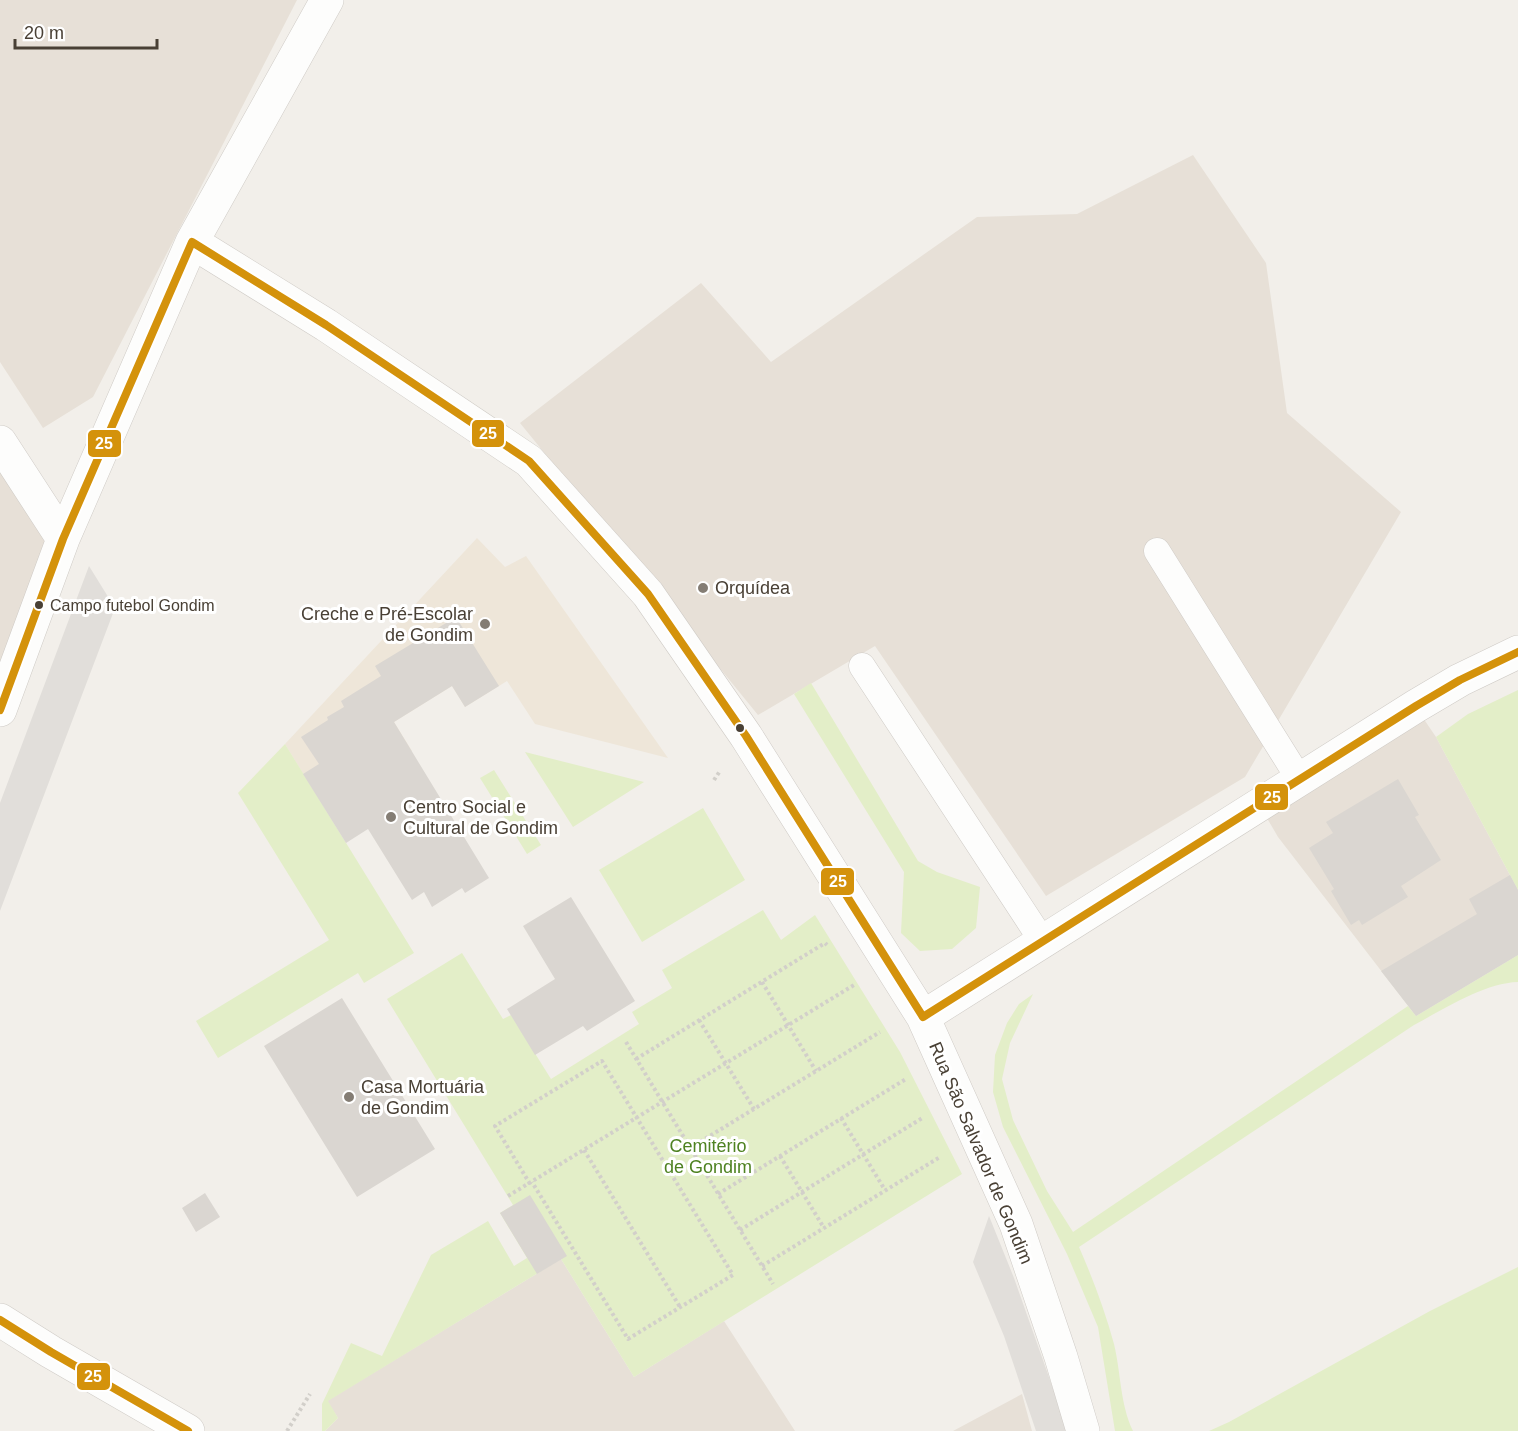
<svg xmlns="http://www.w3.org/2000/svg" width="1518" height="1431" viewBox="0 0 1518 1431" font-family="Helvetica,sans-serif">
  <rect width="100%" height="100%" fill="#f2efea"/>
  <path fill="#e7e0d7" d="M0 0H297L93 397 43 428 0 362Z
    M1193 155 1266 263 1287 413 1401 512 1245 777 1046 896 875 646 758 715 520 423 701 283 771 362 977 217 1077 214Z
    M0 454 56 539 0 688Z
    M1419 712 1436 737 1518 890V955L1416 1016 1278 837 1264 813Z
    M561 1259 634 1377 724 1321 795 1431H325L338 1418 327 1401Z
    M1022 1394 1032 1431H953Z"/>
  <path fill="#eee6d9" d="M477 538 505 567 526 556 668 758 535 724 507 681 465 707 452 686 394 722 412 751 322 805 285 744Z"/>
  <path fill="#e3eec8" d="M811 683 918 861 937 872 980 887 976 928 952 949 920 951 901 933 904 872 794 694Z
    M1518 690V890L1436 737 1468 714Z
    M285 744 414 953 364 983 358 973 218 1058 196 1021 329 940 238 793Z
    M525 752 644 782 573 827Z
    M494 770 541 845 527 854 480 778Z
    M703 808 745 880 642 942 599 870Z
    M763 910 781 940 815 915 900 1052 962 1174 634 1377 561 1259 328 1401 338 1418 325 1431H322V1404L351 1343 382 1356 431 1255 488 1221 514 1266 527 1258 500 1213 513 1205 387 999 462 953 503 1019 511 1015 551 1079 639 1024 632 1012 672 988 662 970Z
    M1518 955V982C1484 983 1444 1009 1414 1025L1079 1247C1093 1279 1105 1311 1114 1344 1121 1373 1120 1404 1133 1431H1115L1098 1327 1067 1254 1003 1127 993 1092 995 1055 1007 1023 1019 1004 1033 994 1010 1043 1002 1079 1013 1120 1047 1191 1073 1232 1408 1006 1416 1016Z
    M1518 1267V1431H1209L1229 1422 1430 1311Z"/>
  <path fill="#e1deda" d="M89 566 115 608 0 911V803Z
    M989 1216 1014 1278 1068 1431H1036L1004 1336 973 1262Z"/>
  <path fill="#dad6d1" d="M456 617 499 686 465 707 452 686 394 722 489 878 465 893 462 888 432 907 424 892 412 900 368 829 346 843 303 774 319 764 301 737 328 720 327 717 344 707 341 701 381 676 375 666Z
    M1398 779 1419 815 1415 817 1441 860 1401 886 1408 897 1362 925 1359 920 1351 925 1331 891 1334 889 1309 848 1333 833 1326 822Z
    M1510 875 1518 890V955L1416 1016 1381 971 1477 914 1469 899Z
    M571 897 635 1001 587 1031 583 1026 535 1055 507 1009 555 979 523 926Z
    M342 998 435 1149 357 1197 264 1046Z
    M205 1193 220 1217 196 1232 182 1208Z
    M530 1195 567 1256 537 1274 500 1213Z"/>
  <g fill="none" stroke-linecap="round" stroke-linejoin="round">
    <defs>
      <path id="service" d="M1157 551 1300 780
        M862 666 1043 942"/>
      <path id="minor" d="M192 242 326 325 529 461 648 594 746 736 923 1017 1016 1224 1061 1357 1083 1431
        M0 442 63 539
        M0 710 63 539 192 242 327 0
        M923 1017 1416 706 1460 680 1518 652"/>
      <path id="tertiary" d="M0 1320 51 1352 188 1431"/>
    </defs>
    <use href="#service" stroke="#cfcbc6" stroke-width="27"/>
    <use href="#minor" stroke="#cfcbc6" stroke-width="34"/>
    <use href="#tertiary" stroke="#cfcbc6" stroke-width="34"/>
    <path stroke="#d2cfca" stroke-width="4" stroke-dasharray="3 3" stroke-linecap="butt" d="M714 780 720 771
      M762 982 816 1071
      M699 1020 754 1109
      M626 1042 773 1284
      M636 1059 825 943 827 945
      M841 1118 885 1190
      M690 1148 880 1032
      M584 1150 680 1307
      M780 1156 824 1228
      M530 1184 495 1126 602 1061 733 1275 628 1339 532 1182
      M718 1194 906 1079
      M508 1196 854 985
      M740 1230 924 1117
      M762 1266 940 1157
      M287 1431 310 1394"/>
    <use href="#service" stroke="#fdfdfc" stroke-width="26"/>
    <use href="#minor" stroke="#fdfdfc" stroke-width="33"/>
    <use href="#tertiary" stroke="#fdfdfc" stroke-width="33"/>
    <defs>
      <path id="bus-1" d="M0 710 63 539 192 242 326 325 529 461 648 594 746 736 923 1017 1416 706 1460 680 1518 652
        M0 1320 51 1352 188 1431"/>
    </defs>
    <use href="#bus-1" stroke="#fff" stroke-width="12"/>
    <use href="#bus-1" stroke="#d4920b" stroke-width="8"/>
  </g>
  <g fill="#847d74" stroke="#fff" stroke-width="2">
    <circle cx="703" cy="588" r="6"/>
    <circle cx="485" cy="624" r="6"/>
    <circle cx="391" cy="817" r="6"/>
    <circle cx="349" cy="1097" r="6"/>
  </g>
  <g fill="#494035" stroke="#fff" stroke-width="2">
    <circle cx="39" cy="605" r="5"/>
    <circle cx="740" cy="728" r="5"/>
  </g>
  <g text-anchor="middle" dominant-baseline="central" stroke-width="6" stroke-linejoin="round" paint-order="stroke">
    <g font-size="16" fill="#494035" stroke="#fff" text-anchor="start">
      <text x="50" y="605">Campo futebol Gondim</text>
    </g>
    <g font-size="18" fill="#494035" stroke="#fff" text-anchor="start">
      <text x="715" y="588">Orquídea</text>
      <text x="473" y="614" text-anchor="end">Creche e Pré-Escolar<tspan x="473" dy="21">de Gondim</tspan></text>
      <text x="403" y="807">Centro Social e<tspan x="403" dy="21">Cultural de Gondim</tspan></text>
      <text x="361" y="1087">Casa Mortuária<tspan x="361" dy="21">de Gondim</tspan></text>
    </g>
    <g font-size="18" fill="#4e8221" stroke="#fff">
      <text x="708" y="1146">Cemitério<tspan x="708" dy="21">de Gondim</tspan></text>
    </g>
    <g font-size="18" fill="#494035" stroke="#fff">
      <text transform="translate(981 1153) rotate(67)">Rua São Salvador de Gondim</text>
    </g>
  </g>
  <g stroke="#fff" stroke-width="2">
    <rect x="471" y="419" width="34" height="29" rx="6" fill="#d4920b"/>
    <rect x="87" y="429" width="35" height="29" rx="6" fill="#d4920b"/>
    <rect x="1254" y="783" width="35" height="28" rx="6" fill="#d4920b"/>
    <rect x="820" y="867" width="35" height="29" rx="6" fill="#d4920b"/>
    <rect x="76" y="1362" width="35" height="29" rx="6" fill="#d4920b"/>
  </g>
  <g font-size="16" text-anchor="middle" font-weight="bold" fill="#fff">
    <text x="488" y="439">25</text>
    <text x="104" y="449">25</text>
    <text x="1272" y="803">25</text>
    <text x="838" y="887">25</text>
    <text x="93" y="1382">25</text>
  </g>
  <path d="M15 39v9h142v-9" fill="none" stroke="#494035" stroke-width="3"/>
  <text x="24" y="39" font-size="18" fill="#494035" stroke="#ffffff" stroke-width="4.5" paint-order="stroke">20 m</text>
</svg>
